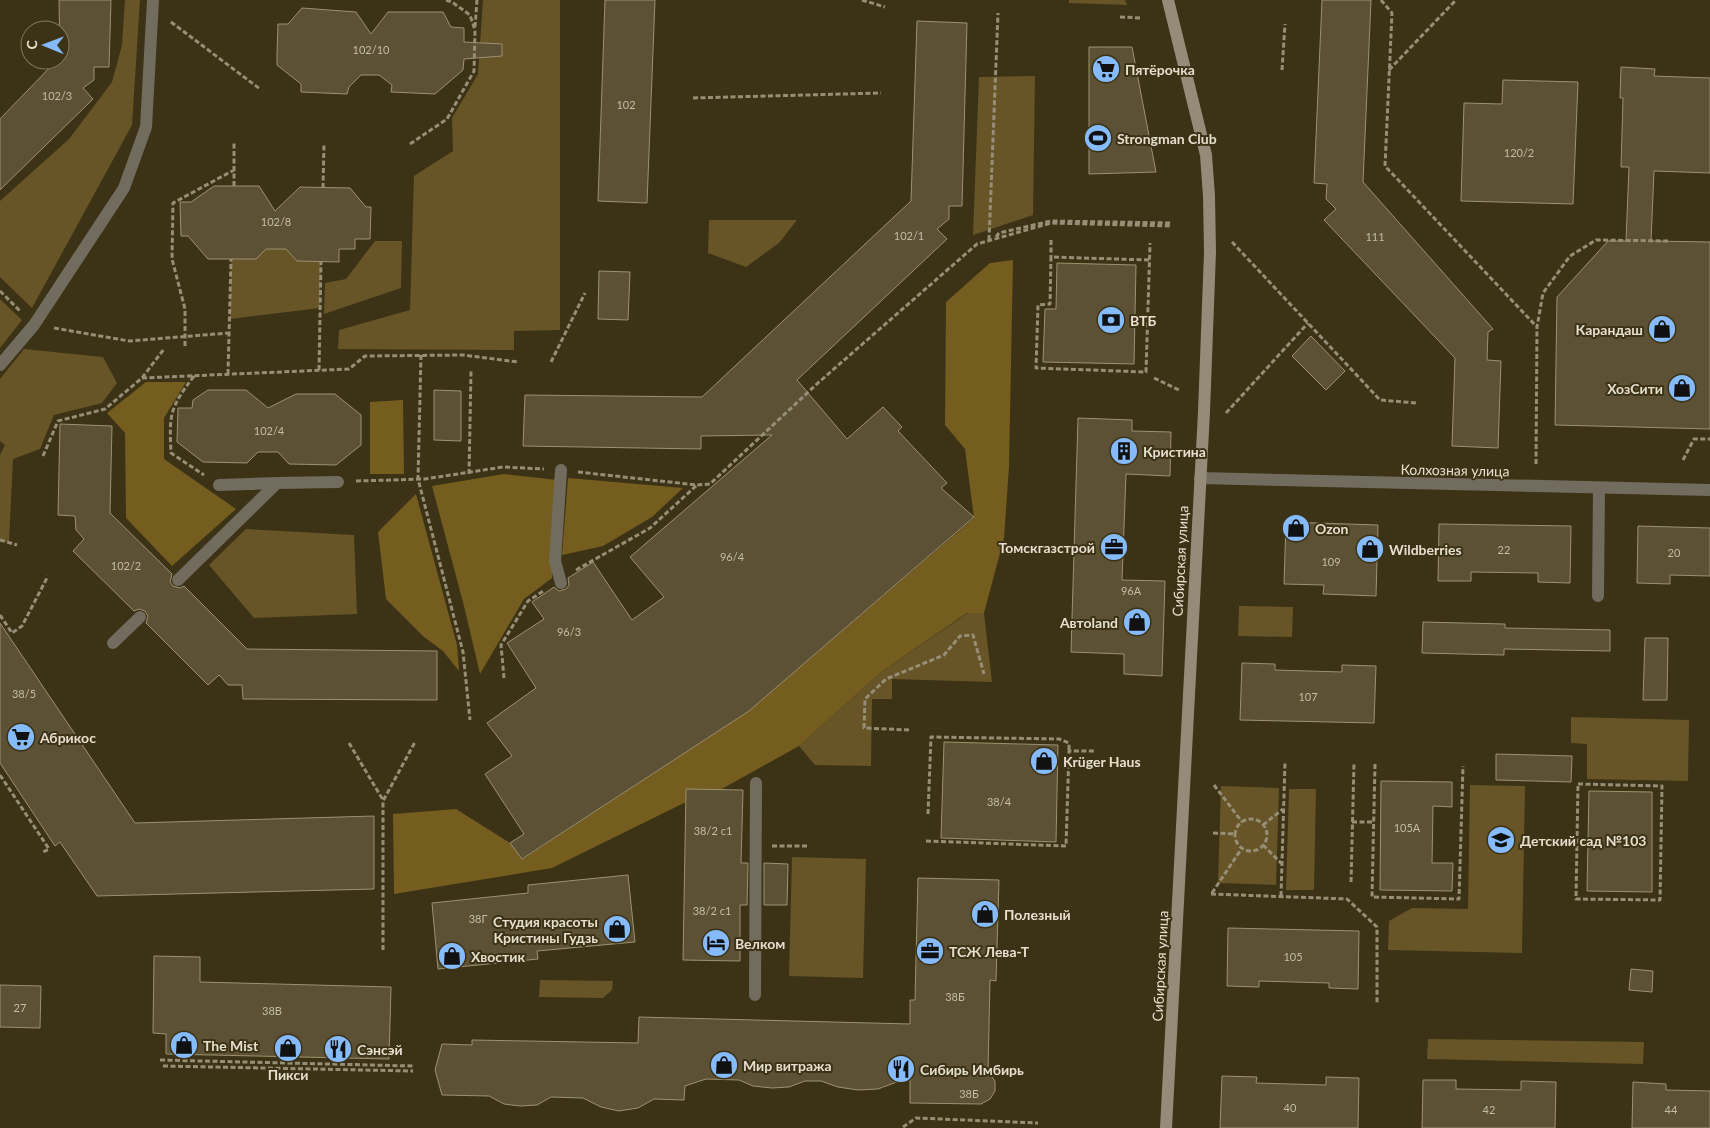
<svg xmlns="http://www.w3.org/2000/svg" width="1710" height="1128" viewBox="0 0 1710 1128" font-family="Lato,sans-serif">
  <rect width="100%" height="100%" fill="#3c3215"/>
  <path fill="#675527" d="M125 0H140L132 125 32 308 0 277V201L69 139 112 82 122 45Z
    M483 0H560V330L514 331V350L338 349 339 330 410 310 414 176 453 151 452 118 478 74Z
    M1069 0H1125L1127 5 1069 3Z
    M1035 76 1033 215 973 235 979 77Z
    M709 220H797L779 243 746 267 708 253Z
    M375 241H402L401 288 324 314 325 283 346 279Z
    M266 249H286L297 261 321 262 320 308 230 319 231 259Z
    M0 299 22 320 0 348Z
    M24 349 103 357 117 383 102 403 54 415 40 449 13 459 9 542 0 541V455L5 445 0 441V379Z
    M246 529 354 535 357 614 254 618 209 565Z
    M1239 606 1293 607 1292 637 1238 636Z
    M968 613H984L992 682 892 679V699H872L871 766 815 765 799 746 881 672Z
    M1571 717 1689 720 1688 781 1587 779V744L1571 743Z
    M1470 785 1525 786 1522 953 1388 950 1389 921 1412 908 1468 909Z
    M1221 786 1279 788 1276 885 1218 883Z
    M1289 789H1316L1314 890H1286Z
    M792 857 866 859 863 978 789 976Z
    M540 980 613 981 612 990 603 998 539 997Z
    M1428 1039 1644 1042 1643 1064 1427 1059Z"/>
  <path fill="#745d1f" d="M1013 260 1009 467 1004 538 984 613H967L881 672 799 746 720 790 686 802 552 868 394 894 393 814 456 809 510 843 523 859 749 711 974 518 965 449 945 425 946 302 990 263Z
    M146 382H186L164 418V459L236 509 172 566 126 518 125 433 107 413Z
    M403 400 404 474H370V402Z
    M504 474 557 480 552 578 524 599 480 674 464 606 432 486Z
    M568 478 683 488 652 517 603 546 562 555Z
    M416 494 457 645 459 671 443 651 424 637 386 599 378 532Z"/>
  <path fill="#5c5134" stroke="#9d9172" d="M59 0H111L109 67H94V80L83 88 93 99 0 190V119L57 60H60Z
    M605 0H655L647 203 598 201Z
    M1322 0H1371L1363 182 1493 329 1488 332 1487 360 1501 361 1498 448 1452 446 1455 358 1324 220 1336 209 1326 199 1327 184 1314 183Z
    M302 8 356 12 371 34 388 12H443L451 27 464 28V42L502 44V56L464 59 463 70 435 94 391 92 392 85 379 75H361L349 87 347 94 301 92V84L277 65V55L278 24H288Z
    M917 21 967 23 962 206H949V219L937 229 947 239 797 380 847 439 883 407 902 427 898 431 947 483 941 488 974 517 749 711 522 859 510 843 524 834 485 774 512 756 487 723 536 688 507 643 544 619 532 602 554 587 559 591 566 589 569 585 568 578 593 562 632 620 664 597 630 557 772 435 701 436V449L523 446 525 395 702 397 911 201Z
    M1089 47H1132L1156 172 1089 174Z
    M1621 67 1655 69 1654 76 1710 78V173L1654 171 1651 241 1710 242V429L1555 425 1557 297 1608 241H1626L1629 167H1621L1623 98H1620Z
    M1503 80 1578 82 1573 204 1461 201 1464 103 1502 104Z
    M214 186H259L275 211 300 187 350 188 366 207H371L370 239H355V249H339V262L297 261 286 249H266L256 259H208L188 236H181L180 202H191Z
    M1057 263 1136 265 1134 364 1043 362 1045 309H1056Z
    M599 271 630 272 628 320 598 319Z
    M1311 336 1345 371 1326 390 1292 356Z
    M208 390H246L268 408 296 394H335L361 415V445L336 465 289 464 278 452H258L247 463 203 462 177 442 178 408H192L193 400Z
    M434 390 461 391V441L434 440Z
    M1078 418 1132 420V431L1171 432 1170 476 1126 474 1122 580 1165 581 1162 676 1124 674V654L1071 652Z
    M60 424 112 426 110 513 172 574 170 582 173 586 180 588 184 586 247 649 437 651V700L243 699 242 685H228L219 675 208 685 146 623 148 616 145 611 139 609 134 611 73 551 84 539 76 530 75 516 58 515Z
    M1286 522 1378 525 1376 596 1323 594 1324 585 1284 584Z
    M1439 524 1571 526 1570 583 1538 582V573L1471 572V581H1438Z
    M1638 526 1710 528V576L1670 575V584L1637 583Z
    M1423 622 1505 624V628L1610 630V651L1504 649V655L1422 653Z
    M0 623 135 823 374 816V889L97 896 60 842 55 846 0 763Z
    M1645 638H1668L1667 700H1643Z
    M1242 663 1275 664V670L1342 672V665L1376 666 1374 723 1240 720Z
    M944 742 1058 745 1056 842 941 838Z
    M1496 754 1572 756 1571 782 1496 780Z
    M1381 781 1452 782V807L1433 806 1432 863H1453L1452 891 1380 890Z
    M686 789 743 790 741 863H748L747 905H740V961L683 960Z
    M1589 791 1652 792V892L1587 891Z
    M764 863 788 864 787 905H764Z
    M628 875 635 942 537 951 538 959 438 969 432 903 528 893V885Z
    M918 878 999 880 996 981 990 980 988 1072 995 1081V1091L990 1099 981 1104 910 1103V1077L878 1089 858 1090 838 1087 821 1081H805L789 1087 772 1088 753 1086 739 1080 706 1079 685 1086 684 1100 654 1099 638 1108 619 1111 601 1107 583 1098 551 1097 537 1105 520 1106 504 1104 489 1096 442 1095 435 1070 442 1044 472 1045V1040L638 1043 639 1017 910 1024V1000H915Z
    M1228 928 1359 931 1358 989 1329 988V983L1259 981V987L1227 986Z
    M154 956 200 957V982L391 987 389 1059 166 1054V1034L153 1033Z
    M1631 969 1653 971 1652 992 1629 990Z
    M0 985 41 986 40 1028 0 1027Z
    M1222 1076 1257 1077 1256 1083 1326 1085V1077L1359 1078 1358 1128H1220Z
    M1423 1080H1456V1089L1521 1090V1081L1556 1082 1555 1128H1422Z
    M1633 1082 1666 1084V1090L1710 1091V1128H1632Z"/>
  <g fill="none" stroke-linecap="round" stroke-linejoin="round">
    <path stroke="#968e77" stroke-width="3" stroke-dasharray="5 2.5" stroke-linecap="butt" d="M862 0 885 7
      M1381 0 1392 13 1385 166 1537 327
      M1120 17 1142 18
      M171 22 260 89
      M475 27 477 0
      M1282 70 1285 24
      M1389 70 1456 0
      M693 98 881 93
      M410 144 447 119 474 71 475 30 470 15 452 2 445 0
      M234 186V143
      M323 188 324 144
      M996 237 999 233 1051 221 1172 223
      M989 240 998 13
      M1051 240V257
      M1232 242 1380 400 1416 403
      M1149 260 1051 257 1050 304 1038 305 1036 368 1146 372 1150 243
      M0 291 21 312
      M54 328 129 341 229 333
      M185 346V309L172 259 173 203 234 170
      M421 355 418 479 463 652 470 720
      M551 362 585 293
      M319 370 321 262
      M228 374 231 259
      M194 376C170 408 169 413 171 453L204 475
      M142 378 349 369 365 356 463 355 518 362
      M1154 378 1181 391
      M1226 413 1308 323
      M43 456 58 421 105 409 142 378 164 349
      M1683 460 1694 439H1710
      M1536 464 1537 327 1543 293 1570 256 1596 240 1668 241
      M578 472 697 485 710 484 819 382 977 244 1051 223 1172 226
      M469 474 471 371
      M356 481 425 479 503 467 544 469
      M0 540 17 545
      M576 570 650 528 697 485
      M0 615 12 633 22 626 48 576
      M504 678 501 645 528 601 545 590
      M909 730 864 728 865 699 886 679 944 655 960 636 973 635 984 674
      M349 743 383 800
      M1375 764 1372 897 1459 899 1463 766
      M0 775 49 849 43 852
      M1578 784 1662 786 1660 900 1576 899Z
      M1214 785 1242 822
      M928 814 931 737 1059 739 1069 743V751
      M1235 835a16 16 0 1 1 32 0a16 16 0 1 1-32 0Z
      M1352 822H1374
      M1263 825 1283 809
      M1213 833 1236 834
      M926 841 1066 846 1069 751H1096
      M1263 845 1282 864
      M772 846H807
      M1351 882 1354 763
      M1212 893 1242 848
      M1211 894 1347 899 1377 927V1003
      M1281 896 1285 762
      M383 950V801L415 742
      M160 1060 413 1066
      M163 1066 413 1071
      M903 1127 916 1118 1038 1123"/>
    <path stroke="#726c5f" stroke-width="12" d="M561 470 555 561 561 583
      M219 485 277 483
      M178 580 277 483 338 482
      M1598 596 1599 488
      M113 643 140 617
      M755 995 756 783"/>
    <path stroke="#726c5f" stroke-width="12" d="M0 365 34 325 124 188 146 127 153 0
      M1200 478 1710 490"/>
    <path stroke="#948c78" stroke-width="12" d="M1166 1128 1204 412 1210 252 1209 196 1206 155 1168 0"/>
  </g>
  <defs>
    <symbol id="supermarket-disc" viewBox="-11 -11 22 22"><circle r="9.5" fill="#85bbfb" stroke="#3c3215"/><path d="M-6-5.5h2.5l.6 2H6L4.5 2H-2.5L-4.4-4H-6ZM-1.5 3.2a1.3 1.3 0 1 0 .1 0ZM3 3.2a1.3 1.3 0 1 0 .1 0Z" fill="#111"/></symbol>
    <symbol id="stadium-disc" viewBox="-11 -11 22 22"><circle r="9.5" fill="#85bbfb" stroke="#3c3215"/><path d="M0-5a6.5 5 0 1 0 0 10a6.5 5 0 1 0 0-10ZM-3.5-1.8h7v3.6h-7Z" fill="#111"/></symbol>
    <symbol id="bank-disc" viewBox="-11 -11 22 22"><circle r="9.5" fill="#85bbfb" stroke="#3c3215"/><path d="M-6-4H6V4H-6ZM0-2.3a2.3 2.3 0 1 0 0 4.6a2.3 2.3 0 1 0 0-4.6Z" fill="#111"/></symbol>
    <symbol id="shop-disc" viewBox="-11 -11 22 22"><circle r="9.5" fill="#85bbfb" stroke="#3c3215"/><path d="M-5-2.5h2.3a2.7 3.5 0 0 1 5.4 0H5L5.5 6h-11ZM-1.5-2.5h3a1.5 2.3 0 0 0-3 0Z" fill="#111"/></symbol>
    <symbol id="building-disc" viewBox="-11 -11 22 22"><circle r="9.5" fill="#85bbfb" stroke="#3c3215"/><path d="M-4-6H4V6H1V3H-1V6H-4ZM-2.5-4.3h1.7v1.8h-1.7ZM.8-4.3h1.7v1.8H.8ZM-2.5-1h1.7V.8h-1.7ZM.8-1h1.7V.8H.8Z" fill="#111"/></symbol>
    <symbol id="office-disc" viewBox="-11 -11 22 22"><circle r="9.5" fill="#85bbfb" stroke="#3c3215"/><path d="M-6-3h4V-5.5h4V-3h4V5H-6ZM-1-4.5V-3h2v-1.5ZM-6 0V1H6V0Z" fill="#111"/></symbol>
    <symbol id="school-disc" viewBox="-11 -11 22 22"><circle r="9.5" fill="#85bbfb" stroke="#3c3215"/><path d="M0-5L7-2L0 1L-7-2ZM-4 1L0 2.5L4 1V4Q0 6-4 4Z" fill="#111"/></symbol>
    <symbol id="hotel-disc" viewBox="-11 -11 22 22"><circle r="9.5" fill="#85bbfb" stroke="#3c3215"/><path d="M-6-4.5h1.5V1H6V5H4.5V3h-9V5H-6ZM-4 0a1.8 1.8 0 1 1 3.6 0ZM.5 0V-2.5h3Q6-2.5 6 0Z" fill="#111"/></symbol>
    <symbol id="restaurant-disc" viewBox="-11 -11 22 22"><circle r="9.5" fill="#85bbfb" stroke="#3c3215"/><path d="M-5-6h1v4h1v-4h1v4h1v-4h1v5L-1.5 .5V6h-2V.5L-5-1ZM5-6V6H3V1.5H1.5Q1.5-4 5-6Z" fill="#111"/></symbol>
  </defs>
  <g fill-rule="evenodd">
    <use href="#supermarket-disc" x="1090" y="53" width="32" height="32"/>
    <use href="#stadium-disc" x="1082" y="122" width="32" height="32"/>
    <use href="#bank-disc" x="1095" y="304" width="32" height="32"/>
    <use href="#shop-disc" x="1646" y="313" width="32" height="32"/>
    <use href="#shop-disc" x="1666" y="372" width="32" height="32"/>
    <use href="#building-disc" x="1108" y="435" width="32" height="32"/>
    <use href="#shop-disc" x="1280" y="512" width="32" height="32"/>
    <use href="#office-disc" x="1098" y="531" width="32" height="32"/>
    <use href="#shop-disc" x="1354" y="533" width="32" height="32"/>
    <use href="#shop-disc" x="1121" y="606" width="32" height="32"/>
    <use href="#supermarket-disc" x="5" y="721" width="32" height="32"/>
    <use href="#shop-disc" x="1028" y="745" width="32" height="32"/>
    <use href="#school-disc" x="1485" y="824" width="32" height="32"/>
    <use href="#shop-disc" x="969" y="898" width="32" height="32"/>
    <use href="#shop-disc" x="601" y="913" width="32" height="32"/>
    <use href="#hotel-disc" x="700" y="927" width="32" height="32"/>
    <use href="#office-disc" x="914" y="935" width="32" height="32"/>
    <use href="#shop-disc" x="436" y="940" width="32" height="32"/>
    <use href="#shop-disc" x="168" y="1029" width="32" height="32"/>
    <use href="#shop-disc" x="272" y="1032" width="32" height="32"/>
    <use href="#restaurant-disc" x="322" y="1033" width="32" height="32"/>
    <use href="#shop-disc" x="708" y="1049" width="32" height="32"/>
    <use href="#restaurant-disc" x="885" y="1053" width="32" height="32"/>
  </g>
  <g text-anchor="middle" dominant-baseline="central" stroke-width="4" stroke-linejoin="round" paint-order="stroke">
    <g font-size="11" fill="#c3bca8">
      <text x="371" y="49">102/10</text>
      <text x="57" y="95">102/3</text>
      <text x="626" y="104">102</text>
      <text x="1519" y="152">120/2</text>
      <text x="276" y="221">102/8</text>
      <text x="909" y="235">102/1</text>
      <text x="1375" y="236">111</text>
      <text x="269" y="430">102/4</text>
      <text x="1504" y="549">22</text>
      <text x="1674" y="552">20</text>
      <text x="732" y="556">96/4</text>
      <text x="1331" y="561">109</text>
      <text x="126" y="565">102/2</text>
      <text x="1131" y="590">96А</text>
      <text x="569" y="631">96/3</text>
      <text x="24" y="693">38/5</text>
      <text x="1308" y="696">107</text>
      <text x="999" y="801">38/4</text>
      <text x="1407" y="827">105А</text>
      <text x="713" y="830">38/2 с1</text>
      <text x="712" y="910">38/2 с1</text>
      <text x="478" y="918">38Г</text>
      <text x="1293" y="956">105</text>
      <text x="955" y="996">38Б</text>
      <text x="20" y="1007">27</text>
      <text x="272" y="1010">38В</text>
      <text x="969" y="1093">38Б</text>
      <text x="1290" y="1107">40</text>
      <text x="1489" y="1109">42</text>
      <text x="1671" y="1109">44</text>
    </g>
    <g font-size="14" font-weight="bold" fill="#e5dfce" stroke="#3c3215" text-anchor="start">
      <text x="1125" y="69">Пятёрочка</text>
      <text x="1117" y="138">Strongman Club</text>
      <text x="1130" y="320">ВТБ</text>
      <text x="1643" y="329" text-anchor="end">Карандаш</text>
      <text x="1663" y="388" text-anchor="end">ХозСити</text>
      <text x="1143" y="451">Кристина</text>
      <text x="1315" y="528">Ozon</text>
      <text x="1095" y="547" text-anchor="end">Томскгазстрой</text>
      <text x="1389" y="549">Wildberries</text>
      <text x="1118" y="622" text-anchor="end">Автоland</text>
      <text x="40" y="737">Абрикос</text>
      <text x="1063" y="761">Krüger Haus</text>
      <text x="1520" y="840">Детский сад №103</text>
      <text x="1004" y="914">Полезный</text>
      <text x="598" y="921" text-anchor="end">Студия красоты<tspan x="598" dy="16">Кристины Гудзь</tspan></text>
      <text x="735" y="943">Велком</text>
      <text x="949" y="951">ТСЖ Лева-Т</text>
      <text x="471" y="956">Хвостик</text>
      <text x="203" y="1045">The Mist</text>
      <text x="357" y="1049">Сэнсэй</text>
      <text x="743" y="1065">Мир витража</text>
      <text x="920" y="1069">Сибирь Имбирь</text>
      <text x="288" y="1074" text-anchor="middle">Пикси</text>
    </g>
    <g font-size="14" fill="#e5dfce" stroke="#3c3215">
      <text transform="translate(1455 470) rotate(1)">Колхозная улица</text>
      <text transform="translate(1180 561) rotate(-87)">Сибирская улица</text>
      <text transform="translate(1160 966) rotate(-87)">Сибирская улица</text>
    </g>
  </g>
  <g transform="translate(45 45) rotate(271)"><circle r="24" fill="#3c3215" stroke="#80775f"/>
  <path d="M0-4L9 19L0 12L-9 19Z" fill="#85bbfb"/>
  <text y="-8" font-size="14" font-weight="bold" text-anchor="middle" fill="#e5dfce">С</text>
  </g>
</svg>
